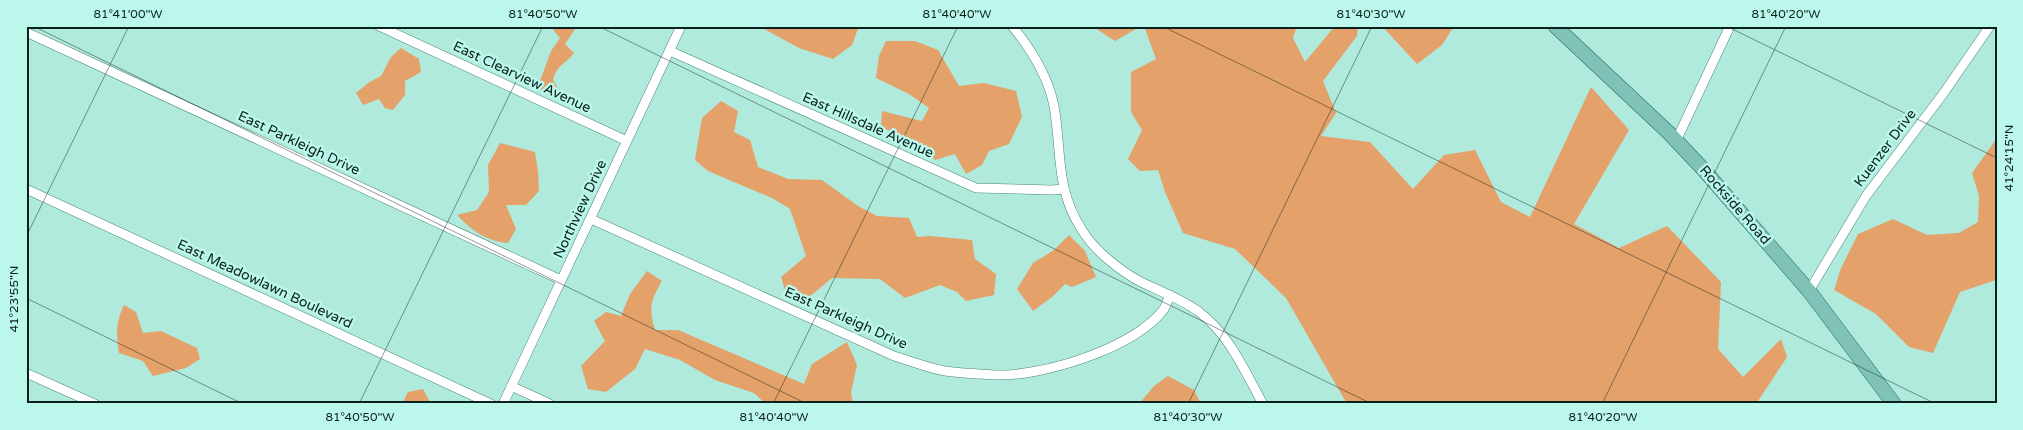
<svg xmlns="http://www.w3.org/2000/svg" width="2023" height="430" viewBox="0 0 2023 430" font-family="'Varela Round',sans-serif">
  <rect width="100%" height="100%" fill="#afeadd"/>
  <path fill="#e4a169" d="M550 26H574L575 29 565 44 574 53C564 66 558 63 553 80L560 92 537 89 551 51 560 38Z
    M759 26H859L852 45 833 59 799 48Z
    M1092 26H1141L1115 41Z
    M1144 26H1297L1293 38 1305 62 1335 26H1358L1357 36 1323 81 1336 113 1321 136 1370 142 1413 189 1444 155 1475 150 1501 202 1530 217 1591 87 1629 130 1574 224 1619 248 1667 226 1721 282 1718 349 1743 377 1781 339 1787 357 1756 404H1347L1286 298 1235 249 1183 233 1165 192 1158 170 1140 171 1128 159 1142 130 1131 112V72L1156 59Z
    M1382 26H1454L1442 45 1417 64Z
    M886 41H915L938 50 959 86 984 83 1016 91 1022 117 1009 144 989 151 982 165 966 174 955 154 935 160 909 140 881 127 882 111 922 121 929 108 909 94 876 78 879 56Z
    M401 48 419 59 421 72 405 81V95L393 110 385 108 379 99 363 105 356 93 368 83 381 76 391 57Z
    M721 101 738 111 734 132 750 140 758 167 788 179 822 180 858 206 877 216 909 218 917 237 930 236 972 240 975 259 996 274 994 295 966 301 957 292 940 285 905 298 880 279 832 278 802 303 787 297 781 277 806 256 790 209 772 198 708 171 695 160 702 118Z
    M1997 138 1996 280 1960 292 1933 353 1909 347 1876 314 1834 290 1841 268 1858 234 1893 219 1927 235 1959 233 1978 222 1979 196 1972 173Z
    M500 143 535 152 538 171 539 191 526 205H506L516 229 508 243C486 241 472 231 457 215L477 210 489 192 488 165Z
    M1069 235 1085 251 1096 277 1072 287 1065 284 1052 297 1033 311 1017 289 1033 263 1054 250Z
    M647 271 662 281C651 300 648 308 655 330H678L804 384 812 364 847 342 857 365 851 392 853 404H766L754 393 715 380 680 360 645 349 635 369 606 392 588 389 581 366 605 341 594 321 606 312 621 316 630 294Z
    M124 305 136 312 143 333 161 331 197 348 200 359 186 368 153 376 143 361 119 353C116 335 116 321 124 305Z
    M1168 376 1194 390 1201 404H1139L1154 386Z
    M423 389 431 404H402L408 392Z"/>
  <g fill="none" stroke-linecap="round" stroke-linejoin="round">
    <defs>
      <path id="street" d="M379 26 627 141
        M1012 26C1031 49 1048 76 1054 106 1062 151 1055 189 1082 230 1094 250 1120 271 1141 282 1160 291 1181 299 1198 311 1230 335 1244 370 1263 404
        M26 32 561 280
        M670 51 976 188 1052 190 1063 189
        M1676 141 1730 26
        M26 189 491 404
        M591 219 894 356C911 361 928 368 945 371 961 373 978 374 994 375 1042 377 1135 348 1164 309 1166 305 1168 300 1170 295
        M1809 291 1866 196 1943 94 1990 26
        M26 373 95 404
        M511 386 550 404
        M503 404 681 26"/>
      <path id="primary" d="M1555 26 1669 133 1703 169 1809 291 1894 404"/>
    </defs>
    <use href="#street" stroke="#4e867b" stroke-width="10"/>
    <use href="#primary" stroke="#207064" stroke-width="15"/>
    <use href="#street" stroke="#fff" stroke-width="9"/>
    <use href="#primary" stroke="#80c2b8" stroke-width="14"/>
  </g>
  <path fill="none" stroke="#0a221e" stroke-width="1" stroke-opacity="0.45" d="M33 26 807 404M598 26 1372 404M1162 26 1936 404M1726 26 1997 158M26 237 129 26M26 298 243 404M359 404 543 26M773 404 958 26M1188 404 1372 26M1602 404 1786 26"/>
  <g text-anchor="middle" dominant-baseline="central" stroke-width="5" stroke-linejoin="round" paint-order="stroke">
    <g font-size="14" fill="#0a221e" stroke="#bcf7eb">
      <text transform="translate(522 77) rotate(25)">East Clearview Avenue</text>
      <text transform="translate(868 125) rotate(24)">East Hillsdale Avenue</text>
      <text transform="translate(299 143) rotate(25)">East Parkleigh Drive</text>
      <text transform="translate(1885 148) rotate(-53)">Kuenzer Drive</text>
      <text transform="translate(1735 205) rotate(49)">Rockside Road</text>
      <text transform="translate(580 209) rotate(-65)">Northview Drive</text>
      <text transform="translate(265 284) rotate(25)">East Meadowlawn Boulevard</text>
      <text transform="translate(846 318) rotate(24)">East Parkleigh Drive</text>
    </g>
  </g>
  <rect width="2023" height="430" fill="none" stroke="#bcf7eb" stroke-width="55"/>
  <rect x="28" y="28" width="1968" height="374" fill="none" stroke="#0a221e" stroke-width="2"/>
  <g font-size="12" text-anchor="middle" fill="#0a221e">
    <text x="128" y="18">81°41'00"W</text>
    <text x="543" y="18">81°40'50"W</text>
    <text x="957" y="18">81°40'40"W</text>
    <text x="1371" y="18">81°40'30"W</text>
    <text x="1786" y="18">81°40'20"W</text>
    <text transform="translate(2009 158) rotate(-90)" y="4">41°24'15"N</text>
    <text transform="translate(14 299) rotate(-90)" y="4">41°23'55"N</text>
    <text x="360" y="421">81°40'50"W</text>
    <text x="774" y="421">81°40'40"W</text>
    <text x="1188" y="421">81°40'30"W</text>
    <text x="1603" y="421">81°40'20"W</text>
  </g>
</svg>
